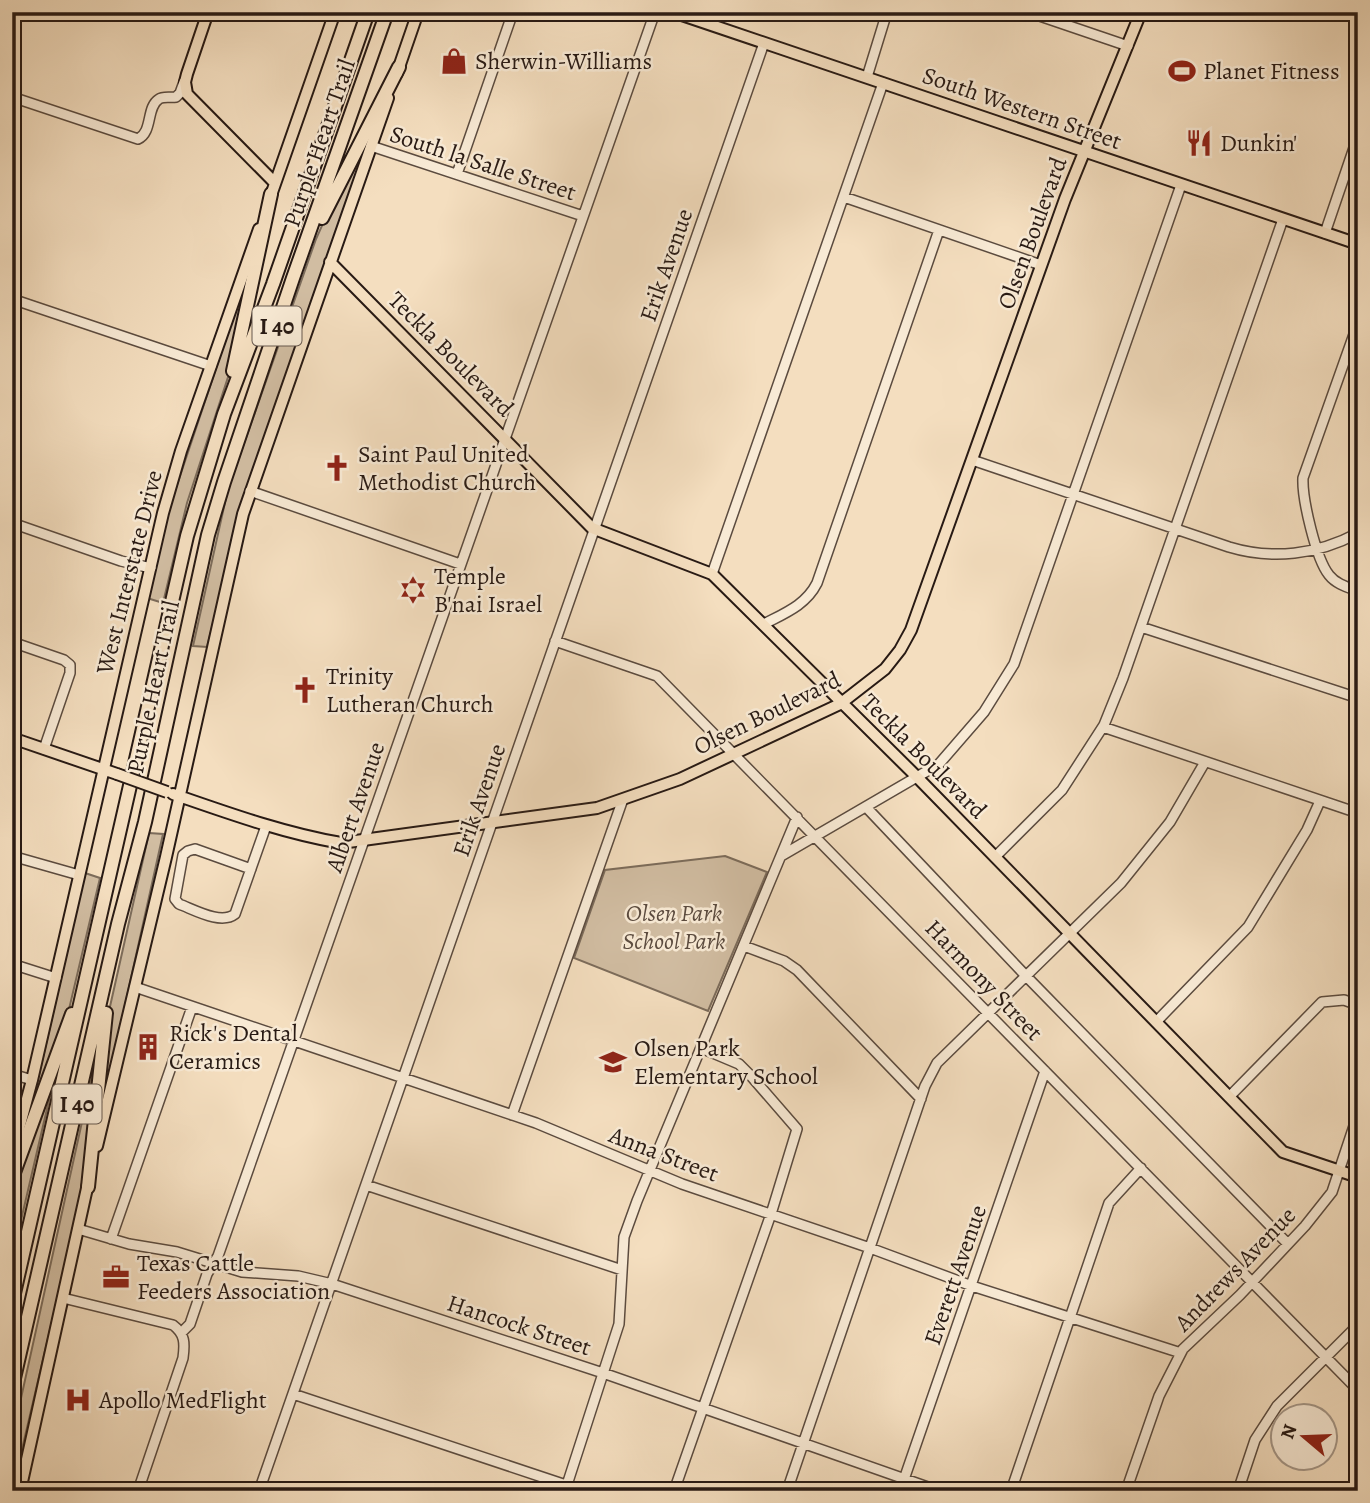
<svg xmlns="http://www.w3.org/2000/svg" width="1370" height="1503" viewBox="0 0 1370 1503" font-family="Alegreya,serif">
  <rect width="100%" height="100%" fill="#f4debf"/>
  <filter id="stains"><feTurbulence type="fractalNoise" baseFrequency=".00286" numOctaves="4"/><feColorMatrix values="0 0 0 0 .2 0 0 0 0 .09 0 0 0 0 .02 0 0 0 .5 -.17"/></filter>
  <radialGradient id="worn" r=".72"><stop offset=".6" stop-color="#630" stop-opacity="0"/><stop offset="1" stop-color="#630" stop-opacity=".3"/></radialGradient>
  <path fill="#d1bda2" stroke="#7c6c5b" stroke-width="2" d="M370 134 248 485 207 647 193 646 228 489 316 239 340 185Z
    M249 270 230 371 187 503 163 603 147 598 169 509Z
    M149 833 163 834 101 1113 109 1011Z
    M725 856 767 872 708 1011 574 958 605 870Z
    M85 873 100 878 66 1022 29 1119Z
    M93 1072 96 1074 85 1180 19 1462 15 1491H12V1439Z
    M47 1094 50 1096 12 1259V1185Z"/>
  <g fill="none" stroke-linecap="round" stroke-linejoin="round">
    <defs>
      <path id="minor" d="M69 12H79
        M1028 12 1128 46
        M1341 12 1358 18
        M867 77 887 12
        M12 97 138 139C153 132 146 107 159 99 163 96 171 98 176 97L180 93 184 82
        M371 146 583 216
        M457 174 513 12
        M844 197 1041 265
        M1325 233 1358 136
        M12 299 211 366
        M1358 323 1303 478C1302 499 1316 559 1329 575 1336 584 1347 587 1358 591
        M972 460 1229 547C1272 560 1317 555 1358 533
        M250 491 460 564
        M12 523 121 561 151 568
        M712 574 883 83
        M764 624C785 613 806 605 817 583L939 230
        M1141 627 1358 698
        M555 641 657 676 1358 1390
        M12 642 64 660 70 665V673L44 749
        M1103 727 1358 813
        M866 807 1026 976 1288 1244
        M12 856 79 875
        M781 856 939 764 984 712 1014 664 1181 185
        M995 857 1062 790 1104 725 1123 678 1283 219
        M251 869 195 849 188 851 183 855 175 899 179 904C195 910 221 925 235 914L266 826
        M744 946 784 961 797 970 921 1099
        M12 964 56 978
        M135 987 536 1123 682 1184 870 1248 972 1286 1181 1353
        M1156 1022 1248 927 1307 830 1320 801
        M12 1074 32 1080
        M1229 1097 1322 1002 1344 1000 1358 1005
        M512 1115 623 799
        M366 1185 622 1270
        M78 1229 129 1244 177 1252 242 1272 298 1276 332 1284 603 1373 939 1491
        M111 1239 192 1007
        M63 1298 173 1325C185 1334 185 1343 183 1358L138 1491
        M182 1332 190 1324 207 1274 218 1256 655 12
        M293 1394 566 1485
        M259 1491 764 43
        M565 1491 619 1324 624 1237 637 1201 797 817
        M674 1491 771 1214 797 1129 751 1076 739 1064 701 1048
        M787 1491 925 1086 937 1063 1121 883 1170 822 1205 762
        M900 1491 1045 1071
        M1011 1491 1109 1203 1141 1168
        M1126 1491 1159 1396 1183 1349 1240 1295 1305 1226 1332 1192 1358 1114
        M1238 1491 1255 1440 1277 1406 1358 1325"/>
      <path id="major" d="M208 12 187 74 185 82 187 94 275 183
        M673 12 1358 244
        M397 73 418 12
        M269 201 335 12
        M330 262 592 528 712 574 917 777 1283 1152 1358 1177
        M12 738 117 774
        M173 794C228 813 283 833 341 843L597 808 680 779 840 704 885 669 900 650 911 630 1065 199 1141 12
        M97 1146 166 857 243 514 388 98
        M12 1155 32 1080 163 513 181 451 259 229
        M20 1491 89 1179"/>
      <path id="highway" d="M322 218 399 67
        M233 371 271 194
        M12 1178 72 1014
        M88 1187 106 1013
        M12 1302 187 536 224 414 273 284 368 12
        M12 1387 118 924 145 822 208 535 224 482 293 278 387 12"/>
    </defs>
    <use href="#minor" stroke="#5b4b3f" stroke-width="12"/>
    <use href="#major" stroke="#281a14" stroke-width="14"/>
    <use href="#highway" stroke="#281a14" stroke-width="16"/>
    <use href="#minor" stroke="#f8ead5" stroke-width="9"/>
    <use href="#major" stroke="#f4debf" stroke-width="10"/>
    <use href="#highway" stroke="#f4debf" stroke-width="12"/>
    <defs>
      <path id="major-bridge" d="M117 774 167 792"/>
    </defs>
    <use href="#major-bridge" stroke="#281a14" stroke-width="14" stroke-linecap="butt"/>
    <use href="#major-bridge" stroke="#f4debf" stroke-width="10"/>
  </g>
  <defs>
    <symbol id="shop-bare" viewBox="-9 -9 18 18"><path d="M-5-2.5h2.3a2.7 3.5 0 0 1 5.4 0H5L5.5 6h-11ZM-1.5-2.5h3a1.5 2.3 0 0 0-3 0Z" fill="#8f2418" stroke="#f8ead5" stroke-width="2.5" paint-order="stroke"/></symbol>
    <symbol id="stadium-bare" viewBox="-9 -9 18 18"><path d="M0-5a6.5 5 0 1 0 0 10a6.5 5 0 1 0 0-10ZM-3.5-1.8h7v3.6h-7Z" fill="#8f2418" stroke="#f8ead5" stroke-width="2.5" paint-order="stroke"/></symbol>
    <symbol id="restaurant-bare" viewBox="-9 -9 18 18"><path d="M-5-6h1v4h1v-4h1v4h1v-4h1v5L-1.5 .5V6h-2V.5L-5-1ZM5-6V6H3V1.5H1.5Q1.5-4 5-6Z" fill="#8f2418" stroke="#f8ead5" stroke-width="2.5" paint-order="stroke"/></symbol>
    <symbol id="church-bare" viewBox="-9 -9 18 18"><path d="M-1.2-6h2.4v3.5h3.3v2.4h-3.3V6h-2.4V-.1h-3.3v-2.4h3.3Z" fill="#8f2418" stroke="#f8ead5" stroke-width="2.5" paint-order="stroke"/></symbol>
    <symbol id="synagogue-bare" viewBox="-9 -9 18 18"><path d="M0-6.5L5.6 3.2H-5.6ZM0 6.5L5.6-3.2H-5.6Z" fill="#8f2418" stroke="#f8ead5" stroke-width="2.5" paint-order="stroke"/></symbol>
    <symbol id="building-bare" viewBox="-9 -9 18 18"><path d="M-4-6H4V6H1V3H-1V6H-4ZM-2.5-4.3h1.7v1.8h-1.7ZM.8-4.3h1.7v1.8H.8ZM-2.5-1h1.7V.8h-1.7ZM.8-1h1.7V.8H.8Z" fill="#8f2418" stroke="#f8ead5" stroke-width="2.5" paint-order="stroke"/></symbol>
    <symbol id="school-bare" viewBox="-9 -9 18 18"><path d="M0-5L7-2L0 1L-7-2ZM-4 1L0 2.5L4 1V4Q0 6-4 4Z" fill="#8f2418" stroke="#f8ead5" stroke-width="2.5" paint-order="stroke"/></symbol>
    <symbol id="office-bare" viewBox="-9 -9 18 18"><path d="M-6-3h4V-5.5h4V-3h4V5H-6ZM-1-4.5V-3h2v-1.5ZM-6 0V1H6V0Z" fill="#8f2418" stroke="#f8ead5" stroke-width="2.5" paint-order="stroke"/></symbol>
    <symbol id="hospital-bare" viewBox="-9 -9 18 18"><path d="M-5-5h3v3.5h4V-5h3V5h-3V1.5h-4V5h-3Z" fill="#8f2418" stroke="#f8ead5" stroke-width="2.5" paint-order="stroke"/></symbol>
  </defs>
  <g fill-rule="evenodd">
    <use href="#shop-bare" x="435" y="42" width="38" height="38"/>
    <use href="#stadium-bare" x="1163" y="52" width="38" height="38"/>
    <use href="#restaurant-bare" x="1180" y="124" width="38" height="38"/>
    <use href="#church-bare" x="318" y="449" width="38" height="38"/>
    <use href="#synagogue-bare" x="394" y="571" width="38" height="38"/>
    <use href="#church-bare" x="286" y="671" width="38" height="38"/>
    <use href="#building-bare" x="129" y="1028" width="38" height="38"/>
    <use href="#school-bare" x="594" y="1043" width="38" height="38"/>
    <use href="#office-bare" x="97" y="1258" width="38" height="38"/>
    <use href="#hospital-bare" x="59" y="1381" width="38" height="38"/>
  </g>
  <g text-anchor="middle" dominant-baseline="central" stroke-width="5" stroke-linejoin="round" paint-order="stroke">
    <g fill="#f8ead5" stroke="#66584e" stroke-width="2">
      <rect x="252.5" y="306.5" width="49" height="39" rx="5"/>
      <rect x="52.5" y="1084.5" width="49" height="39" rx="5"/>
    </g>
    <g font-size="23" font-weight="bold" fill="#281a14">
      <text x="277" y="326">I 40</text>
      <text x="77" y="1104">I 40</text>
    </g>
    <g font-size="24" fill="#281a14" stroke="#f8ead5" text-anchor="start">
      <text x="475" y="61">Sherwin-Williams</text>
      <text x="1203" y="71">Planet Fitness</text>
      <text x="1220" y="143">Dunkin'</text>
      <text x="358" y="454">Saint Paul United<tspan x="358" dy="28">Methodist Church</tspan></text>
      <text x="434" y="576">Temple<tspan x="434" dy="28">B'nai Israel</tspan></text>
      <text x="326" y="676">Trinity<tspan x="326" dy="28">Lutheran Church</tspan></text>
      <text x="169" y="1033">Rick's Dental<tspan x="169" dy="28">Ceramics</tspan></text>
      <text x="634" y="1048">Olsen Park<tspan x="634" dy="28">Elementary School</tspan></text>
      <text x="137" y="1263">Texas Cattle<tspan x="137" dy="28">Feeders Association</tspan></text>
      <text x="99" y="1400">Apollo MedFlight</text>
    </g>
    <g font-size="24" fill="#281a14" stroke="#f8ead5">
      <text transform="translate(1022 108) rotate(19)">South Western Street</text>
      <text transform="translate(319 143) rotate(-71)">Purple Heart Trail</text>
      <text transform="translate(483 163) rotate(18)">South la Salle Street</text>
      <text transform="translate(1032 233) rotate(-70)">Olsen Boulevard</text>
      <text transform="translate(666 265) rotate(-71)">Erik Avenue</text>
      <text transform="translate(451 354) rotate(45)">Teckla Boulevard</text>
      <text transform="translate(129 572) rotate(-76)">West Interstate Drive</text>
      <text transform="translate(153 687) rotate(-78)">Purple Heart Trail</text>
      <text transform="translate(767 713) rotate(-26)">Olsen Boulevard</text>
      <text transform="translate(924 756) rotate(45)">Teckla Boulevard</text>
      <text transform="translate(479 800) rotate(-71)">Erik Avenue</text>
      <text transform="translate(355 807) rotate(-71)">Albert Avenue</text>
      <text transform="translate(984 980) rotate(46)">Harmony Street</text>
      <text transform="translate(664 1154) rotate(21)">Anna Street</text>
      <text transform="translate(1235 1269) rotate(-46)">Andrews Avenue</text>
      <text transform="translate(955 1275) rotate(-71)">Everett Avenue</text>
      <text transform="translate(519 1325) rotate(18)">Hancock Street</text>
    </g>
    <g font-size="24" font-style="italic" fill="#5b4b3f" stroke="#f8ead5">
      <text x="674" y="913">Olsen Park<tspan x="674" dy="28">School Park</tspan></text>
    </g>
  </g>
  <rect width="1370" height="1503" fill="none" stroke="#f4debf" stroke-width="42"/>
  <rect x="14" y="14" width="1342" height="1475" fill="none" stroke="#281a14" stroke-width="3.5"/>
  <rect x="21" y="21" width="1328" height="1461" fill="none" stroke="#281a14" stroke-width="2"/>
  <g transform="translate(1304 1437) rotate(289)"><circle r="33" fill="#f8ead5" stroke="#a59788" stroke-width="2"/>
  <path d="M0-5L12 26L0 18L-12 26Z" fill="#8f2418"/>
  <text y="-10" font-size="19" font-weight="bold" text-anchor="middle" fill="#281a14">N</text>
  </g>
  <rect width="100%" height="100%" filter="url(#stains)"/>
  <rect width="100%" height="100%" fill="url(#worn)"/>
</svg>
